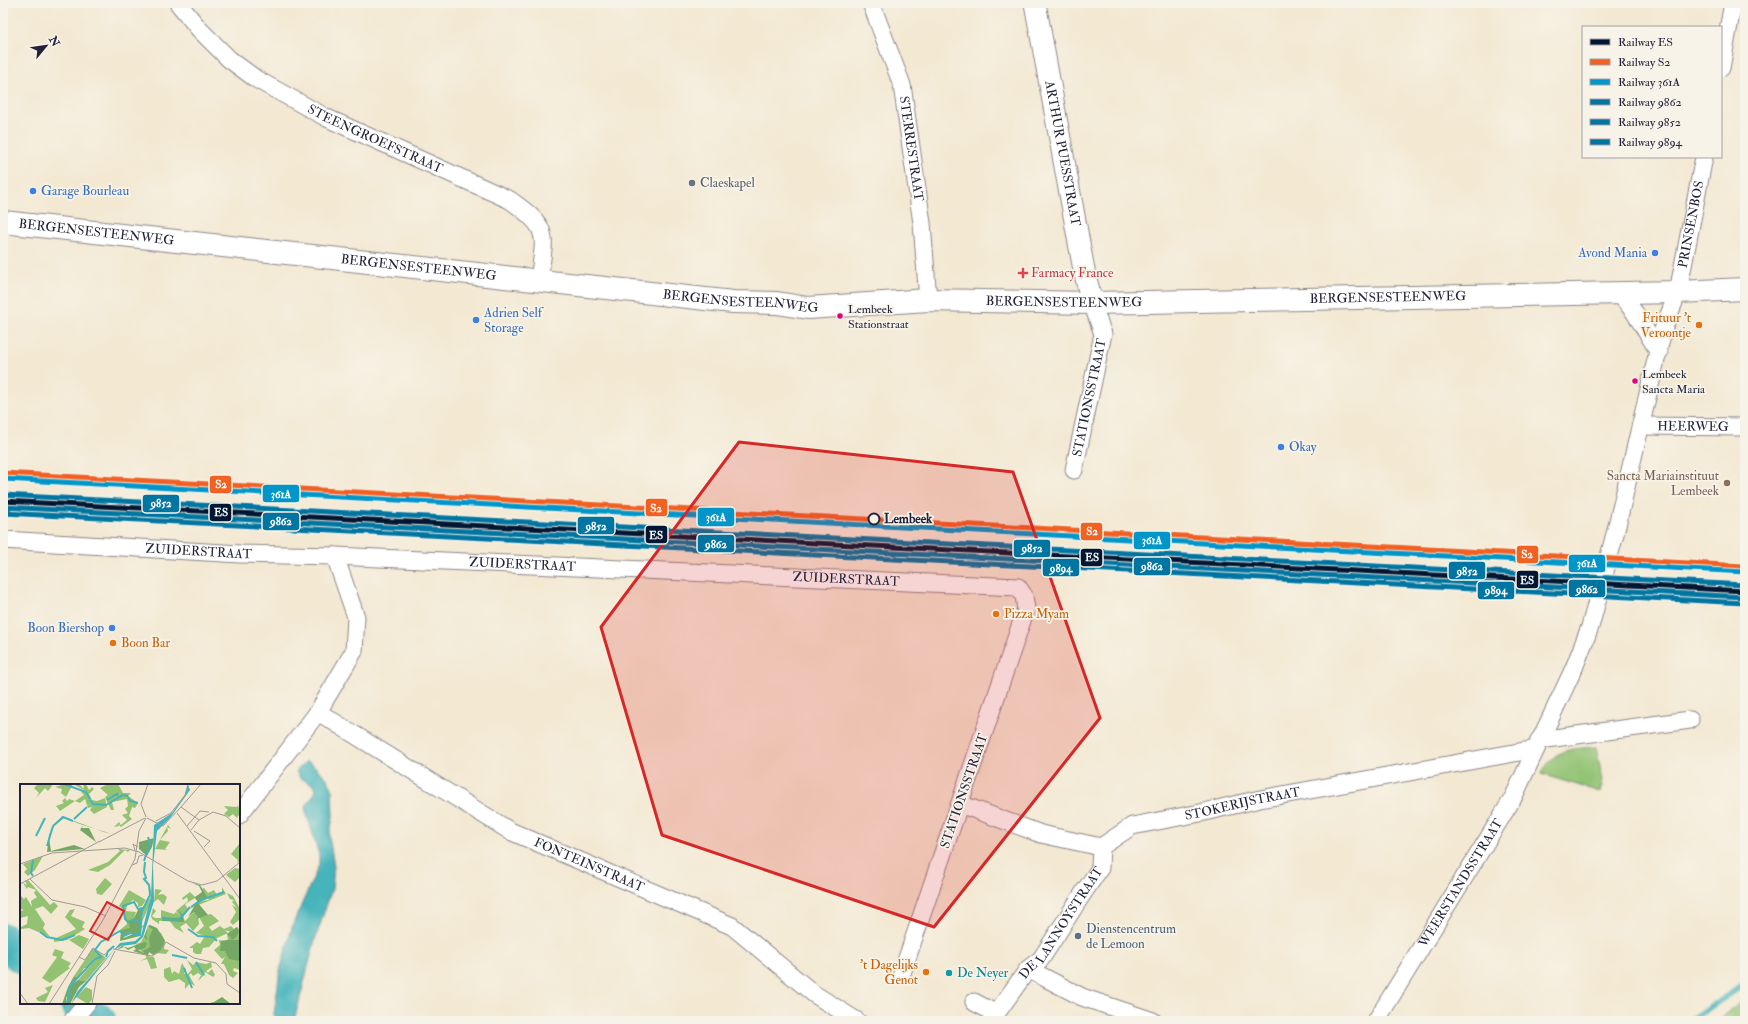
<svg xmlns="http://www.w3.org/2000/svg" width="1748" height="1024" viewBox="0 0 1748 1024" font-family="'IM FELL Double Pica',serif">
  <rect width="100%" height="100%" fill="#f7f3e8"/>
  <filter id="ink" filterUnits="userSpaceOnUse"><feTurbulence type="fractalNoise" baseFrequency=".025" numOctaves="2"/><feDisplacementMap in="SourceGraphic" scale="8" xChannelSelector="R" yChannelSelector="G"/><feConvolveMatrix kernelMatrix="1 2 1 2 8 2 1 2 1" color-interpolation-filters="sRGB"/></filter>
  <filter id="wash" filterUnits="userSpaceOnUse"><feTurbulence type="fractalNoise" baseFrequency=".012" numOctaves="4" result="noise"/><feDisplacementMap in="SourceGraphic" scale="16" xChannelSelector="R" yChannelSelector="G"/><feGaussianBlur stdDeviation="0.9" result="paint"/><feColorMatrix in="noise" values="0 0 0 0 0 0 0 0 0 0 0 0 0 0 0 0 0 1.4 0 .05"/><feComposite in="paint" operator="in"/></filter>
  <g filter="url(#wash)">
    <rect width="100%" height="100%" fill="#f3e8d2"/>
    <path fill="#92c272" stroke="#5a7256" d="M1596 747 1603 780 1600 792 1541 774C1556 748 1568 749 1596 747Z
      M1745 1000V1021H1715Z"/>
    <path fill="#44b4bb" stroke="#336b7b" d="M306 761 312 764 326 777 332 788 333 818 329 836 334 866 332 889 315 940 294 1021H273L280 970 293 924 319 865V855L306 812V806L316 791 314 785 300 778 296 771Z"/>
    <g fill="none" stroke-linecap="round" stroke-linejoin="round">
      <path stroke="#44b4bb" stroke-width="6" d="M1689 1021 1745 984"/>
      <path stroke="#44b4bb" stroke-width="35" d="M3 940 21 956
        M77 1003 99 1021"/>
    </g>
  </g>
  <g filter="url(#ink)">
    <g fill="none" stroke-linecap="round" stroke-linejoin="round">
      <defs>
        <g id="minor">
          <path id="s1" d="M178 3 199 29 229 59 256 79 327 118 510 200C551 229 545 233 539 281"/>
          <path id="s2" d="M871 3 902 85 922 223 928 300"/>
          <path d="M1721 68 1733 3"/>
          <path d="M1619 293 1635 313 1659 352"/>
          <path id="s3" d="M1641 426 1745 427"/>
          <path id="s4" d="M1074 470 1103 334 1092 303"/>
          <path id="s5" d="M3 540 240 554 335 556 1018 587 1024 596 1026 609 902 973"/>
          <path id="s6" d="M318 712 510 831 732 926 814 994 857 1021"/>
          <path d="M1539 740 1690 720"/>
          <path id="s7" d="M960 804 1041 834 1101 847 1132 826 1200 813 1260 799 1536 749"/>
          <path d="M239 815 318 712 354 651 356 617 335 556"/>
          <path d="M1028 969 1082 997 1153 1021"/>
          <path d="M974 1002 995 1013"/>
          <path d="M72 1021 87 1003"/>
          <path id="s8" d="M991 1021 1028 969 1041 959 1078 901 1100 868 1101 847"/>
          <path id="s9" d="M1376 1021 1513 798 1574 668 1590 627 1615 534 1663 330 1678 292 1704 157"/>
        </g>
        <g id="tertiary">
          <path id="s10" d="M1035 3 1084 270 1092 303"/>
        </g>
        <g id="primary">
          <path id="s11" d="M3 222 733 302 777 303 808 308 928 300 1092 303 1678 292 1745 289"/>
        </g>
      </defs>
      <use href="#minor" stroke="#8a8586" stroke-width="19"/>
      <use href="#tertiary" stroke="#8a8586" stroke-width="23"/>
      <use href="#primary" stroke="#8a8586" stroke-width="24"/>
      <use href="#minor" stroke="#fff" stroke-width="17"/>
      <use href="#tertiary" stroke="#fff" stroke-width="21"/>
      <use href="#primary" stroke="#fff" stroke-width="22"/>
      <defs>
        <path id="rail-1" d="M3 501 1745 591"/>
        <path id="rail-2" d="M3 473 1745 566"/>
        <path id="rail-3" d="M3 479 1745 572"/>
        <path id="rail-4" d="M3 507 1745 597"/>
        <path id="rail-5" d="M3 495 1745 585"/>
        <path id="rail-6" d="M3 513 1744 603"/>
      </defs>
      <use href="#rail-1" stroke="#f7f3e8" stroke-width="8"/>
      <use href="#rail-2" stroke="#f7f3e8" stroke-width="8"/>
      <use href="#rail-3" stroke="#f7f3e8" stroke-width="8"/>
      <use href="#rail-4" stroke="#f7f3e8" stroke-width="8"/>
      <use href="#rail-5" stroke="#f7f3e8" stroke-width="8"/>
      <use href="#rail-6" stroke="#f7f3e8" stroke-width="8"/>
      <use href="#rail-1" stroke="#011633" stroke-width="5"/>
      <use href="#rail-2" stroke="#f16122" stroke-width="5"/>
      <use href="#rail-3" stroke="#0096ca" stroke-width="5"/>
      <use href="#rail-4" stroke="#0075a1" stroke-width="5"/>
      <use href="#rail-5" stroke="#0075a1" stroke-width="5"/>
      <use href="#rail-6" stroke="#0075a1" stroke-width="5"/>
    </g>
  </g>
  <path fill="#d62828" fill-opacity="0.2" stroke="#d62828" stroke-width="3" stroke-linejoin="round" d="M739 442 1013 472 1100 718 934 927 662 835 601 627Z"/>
  <circle fill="#6b7280" stroke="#f7f3e8" stroke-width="1.5" cx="692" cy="183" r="4"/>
  <g fill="#3f7fe0" stroke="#f7f3e8" stroke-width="1.5">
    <circle cx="33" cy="191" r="4"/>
    <circle cx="1655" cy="253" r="4"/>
    <circle cx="476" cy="320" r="4"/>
    <circle cx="1281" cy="447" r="4"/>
    <circle cx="112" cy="628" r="4"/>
  </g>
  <path fill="#e0444e" stroke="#f7f3e8" stroke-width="1.5" d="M1021 267h4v4h4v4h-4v4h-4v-4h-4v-4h4z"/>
  <g fill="#e5007d" stroke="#f7f3e8" stroke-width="1.5">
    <circle cx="840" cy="316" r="3.5"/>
    <circle cx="1635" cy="381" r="3.5"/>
  </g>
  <g fill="#e8710a" stroke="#f7f3e8" stroke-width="1.5">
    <circle cx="1699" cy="325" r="4"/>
    <circle cx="996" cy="614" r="4"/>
    <circle cx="113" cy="643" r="4"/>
    <circle cx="926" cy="972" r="4"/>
  </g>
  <circle fill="#8d6e63" stroke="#f7f3e8" stroke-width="1.5" cx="1727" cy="483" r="4"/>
  <circle fill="#f7f3e8" stroke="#22223b" stroke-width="2" cx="874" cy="519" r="5.5"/>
  <circle fill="#5c6f8a" stroke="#f7f3e8" stroke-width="1.5" cx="1078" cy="936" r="4"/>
  <circle fill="#0f9aa8" stroke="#f7f3e8" stroke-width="1.5" cx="949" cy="973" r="4"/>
  <g text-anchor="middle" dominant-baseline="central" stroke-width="3.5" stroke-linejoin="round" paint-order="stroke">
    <g font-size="12" fill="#22223b" stroke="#f7f3e8" text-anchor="start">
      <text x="848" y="309">Lembeek<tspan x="848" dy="15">Stationstraat</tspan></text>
      <text x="1642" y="374">Lembeek<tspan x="1642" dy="15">Sancta Maria</tspan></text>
    </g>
    <g font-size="13" fill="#22223b" stroke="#f7f3e8">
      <text stroke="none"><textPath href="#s1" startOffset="243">STEENGROEFSTRAAT</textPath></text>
      <text stroke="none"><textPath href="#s2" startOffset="152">STERRESTRAAT</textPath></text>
      <text stroke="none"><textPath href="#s10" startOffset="153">ARTHUR PUESSTRAAT</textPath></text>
      <text stroke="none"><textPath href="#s9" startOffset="865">PRINSENBOS</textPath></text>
      <text stroke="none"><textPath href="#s11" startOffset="94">BERGENSESTEENWEG</textPath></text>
      <text stroke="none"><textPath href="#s11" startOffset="418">BERGENSESTEENWEG</textPath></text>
      <text stroke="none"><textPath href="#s11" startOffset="1390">BERGENSESTEENWEG</textPath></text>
      <text stroke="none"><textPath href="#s11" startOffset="742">BERGENSESTEENWEG</textPath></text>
      <text stroke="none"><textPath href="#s11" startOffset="1066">BERGENSESTEENWEG</textPath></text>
      <text stroke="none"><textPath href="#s4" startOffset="74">STATIONSSTRAAT</textPath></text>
      <text stroke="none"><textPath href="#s3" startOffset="52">HEERWEG</textPath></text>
      <text stroke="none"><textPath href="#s5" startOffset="196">ZUIDERSTRAAT</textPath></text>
      <text stroke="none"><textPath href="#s5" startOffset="520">ZUIDERSTRAAT</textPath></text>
      <text stroke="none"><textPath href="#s5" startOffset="844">ZUIDERSTRAAT</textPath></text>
      <text transform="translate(964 791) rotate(-71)">STATIONSSTRAAT</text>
      <text stroke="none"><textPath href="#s7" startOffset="298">STOKERIJSTRAAT</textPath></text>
      <text stroke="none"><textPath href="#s6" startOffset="312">FONTEINSTRAAT</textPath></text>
      <text stroke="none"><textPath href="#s9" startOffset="162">WEERSTANDSSTRAAT</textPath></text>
      <text stroke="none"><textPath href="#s8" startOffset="121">DE LANNOYSTRAAT</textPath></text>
    </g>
    <g font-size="13" fill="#5b616d" stroke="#f7f3e8" text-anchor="start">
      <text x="700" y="183">Claeskapel</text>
    </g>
    <g font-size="13" fill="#366cbe" stroke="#f7f3e8" text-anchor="start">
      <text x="41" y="191">Garage Bourleau</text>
      <text x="1647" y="253" text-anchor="end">Avond Mania</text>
      <text x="484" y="313">Adrien Self<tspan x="484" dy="15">Storage</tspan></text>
      <text x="1289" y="447">Okay</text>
      <text x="104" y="628" text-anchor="end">Boon Biershop</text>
    </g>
    <g font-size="13" fill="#be3a42" stroke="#f7f3e8" text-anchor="start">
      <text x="1031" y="273">Farmacy France</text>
    </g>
    <g font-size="13" fill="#c56008" stroke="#f7f3e8" text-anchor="end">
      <text x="1691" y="318">Frituur 't<tspan x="1691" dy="15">Veroontje</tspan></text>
      <text x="1004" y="614" text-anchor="start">Pizza Myam</text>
      <text x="121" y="643" text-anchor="start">Boon Bar</text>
      <text x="918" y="965">'t Dagelijks<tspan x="918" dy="15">Genot</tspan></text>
    </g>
    <g font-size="13" fill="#785e54" stroke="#f7f3e8" text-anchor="end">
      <text x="1719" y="476">Sancta Mariainstituut<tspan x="1719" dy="15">Lembeek</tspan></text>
    </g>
    <g font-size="13" font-weight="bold" fill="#22223b" stroke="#f7f3e8" text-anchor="start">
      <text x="884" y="519">Lembeek</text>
    </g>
    <g font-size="13" fill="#4e5e75" stroke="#f7f3e8" text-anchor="start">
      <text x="1086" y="929">Dienstencentrum<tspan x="1086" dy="15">de Lemoon</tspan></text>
    </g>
    <g font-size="13" fill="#0d838f" stroke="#f7f3e8" text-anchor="start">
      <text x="957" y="973">De Neyer</text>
    </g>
  </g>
  <g transform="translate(20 784)">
    <rect width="220" height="220" fill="#f3e8d2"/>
    <path d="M18 0H31L32 2 28 7 25 4 16 14 19 9 14 4ZM45 0H53L46 13 41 9 42 5 35 3ZM53 0H59L64 5 63 0H66L69 6 72 3 74 5 69 10 72 16 77 17 85 14 87 23 74 30 70 26 72 23 68 24 65 15 60 19 55 17 64 11 61 8 64 6ZM88 0H98L103 9H111L108 12 118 19 115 24 112 23 109 32 112 35 101 43 98 40 99 42 94 43 99 38 101 41 107 36 102 31 108 29 105 25 108 22 107 15 92 18 94 26H91L85 13 88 11 80 4ZM45 14 47 17 49 15 55 17 40 27 36 22 44 19 42 17ZM218 21 220 29 217 34 213 30 209 33 204 30 208 26 204 22 217 23ZM148 41 151 45 147 43 148 47 140 56 150 58 145 65 147 66 135 65ZM220 59V76L217 79 218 76 211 70ZM98 65 110 66 108 68 105 66 90 81 78 88 68 86 88 78 100 67ZM23 72 15 86 8 92 4 88 7 85 3 80ZM215 84 220 85V93L215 98 206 91ZM85 94 92 100 82 111 77 110 76 105ZM8 96 30 121 34 118 38 122 31 130 23 122 15 125 25 140 23 144 30 153 9 144 1 145V143L7 140 8 132 0 134 1 127 4 126 0 125V111L4 115 6 113 12 123 11 117 17 113 14 109 16 106 8 103 7 105 3 99 7 101 5 97ZM130 102 131 108 129 122 122 138 123 124 130 114ZM202 103 206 110 171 124 180 117 189 116 182 105 184 104 188 109 194 106 197 111 202 109ZM135 105 142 106 138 111 143 110 147 113 144 121 138 115 134 118ZM109 106 126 116 122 122 118 123V119L113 116 107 121 106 127 116 128 114 134 122 142 125 140 117 151 110 148 103 152 100 146 107 140 103 125 99 122ZM170 108 175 114 165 120 168 125 163 133 165 137 174 128 178 131 179 140 173 147 166 139 160 143 164 149 155 144 149 136 139 137V140L132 135 131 132 133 124 136 127 132 132 135 134H141V126L154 130 156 128 160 132 156 127 168 117 167 113 163 116 162 114ZM207 109 213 112 220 125V135L213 141 210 138 216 128 212 121 217 124 212 118 214 116 210 115ZM55 125 51 132 65 138 62 143 65 145 47 156 34 158V155L56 145 45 133 50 126ZM191 130 199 137 189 143 192 147 200 142 204 145 211 142 214 145 211 148 205 146 208 149 197 154 189 163 183 164 181 170H176L173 168V164H169L177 158 180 160 185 152 176 149 184 142 179 133ZM130 141 141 149 145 157 144 165 149 166 146 170 128 168 127 172 134 173 137 184 131 185 127 175 120 177 126 174 127 165 123 169 118 164 124 159 113 162 121 158ZM217 143 220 146V186L214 184 213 187 218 189 213 194 209 191 204 180H201L205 173 202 175 194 166 200 161 199 156 209 158 212 155 208 156 207 150ZM59 151 69 155 63 165 49 156ZM73 164 80 173 74 175 67 184H64L58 194 54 192ZM35 165 44 168 41 174 51 179 48 183 50 184 30 199 22 194 37 173 32 171ZM76 166 86 174 66 197 58 196 76 175 81 173ZM167 176 173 181 176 178 186 180 191 178 192 183 186 187 188 189 192 185 195 191 193 193 185 188 184 190 187 193 184 191 178 197 181 191 178 189 173 192 171 189 169 191 175 202 170 199 165 205V199L159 195 149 198 144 193V185L150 183 149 178 152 190 154 187 159 190 162 179 166 186 164 190H168L172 185ZM33 201 25 218 18 217 16 214 28 208 25 204ZM66 203 72 206V216L68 220 56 213Z" fill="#92c272"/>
    <path d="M43 33 84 48 92 50 63 41 62 44H69L76 58 60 46 63 41 44 34 34 42 29 54 31 67 54 61 65 65 27 68 29 51 33 42ZM134 54 132 63 127 72 119 65V58ZM172 99 180 101 188 114 178 119 188 131 176 135 178 133 174 128 168 133 175 121 163 131 164 138 142 137V133L159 134 161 131 158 126 163 131 178 118 170 108 175 113 182 108 179 102ZM122 124 120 152 100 157 101 147 104 154 113 150 110 148 103 152 101 146 110 144 108 137 114 134 118 126ZM130 141 137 144 145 157 141 166 133 171 129 168 128 172 113 167 116 165 114 163 108 166 104 163 96 166 102 162 108 164 125 158 127 159 125 164 118 166 124 169 123 167 130 163 129 154 133 145 128 143 126 152 128 156 124 153 128 142ZM217 143 219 147 217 152 212 156H220V177L209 175 205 167H200L201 157 212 155 207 150ZM54 192 58 194 50 202 58 196 66 197 59 203 50 220H48L47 214 50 210 49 203 50 210 46 214 47 220H42L48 203ZM202 213 211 220H186L194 218Z" fill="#75a864"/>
    <path d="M168 0 170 6 150 34 137 47 133 81 134 117 123 153 116 160 101 162 94 166 51 220 57 208 100 159 115 157 121 152 131 112 134 41 152 29 165 11Z" fill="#44b4bb"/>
    <path fill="none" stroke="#44b4bb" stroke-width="2" d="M44 0 66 8 70 15M108 13 110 17 118 19M70 16 73 20 86 21 103 11 108 12M87 16 97 10 98 12M54 35 67 23M33 42 43 33 53 37M16 52 25 34M27 62 33 42M124 77 130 59 128 53M13 92 11 89 13 76M171 123 181 116 204 108M142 135 159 136 170 123M108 138 105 135 103 122 114 118 118 125 123 124M109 139 113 136 122 139M168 145 178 152 193 153 197 157M20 148 27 153 42 156 55 151M152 171 167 174M86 173 88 167 94 162M176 178 184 191M164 184 172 204M47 220 50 202 75 175 81 173 75 166 81 158 100 147 104 152 110 149 120 151 122 127 130 111 129 101 124 95 126 94 124 88 125 78"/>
    <path fill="none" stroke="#9f9996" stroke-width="1" d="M161 23 181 0M157 29 220 115M126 33 121 20 128 0M127 34 143 42 161 23 179 36M136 37 151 29 165 11 168 0M167 42 180 27 189 28M171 46 179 36 193 28 206 32 220 44M174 47 190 57 184 63M79 58 125 34M115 66 113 60 118 63M0 80 32 69 105 64 119 68 168 97 182 101 197 97 220 78M112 81 117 79 119 72 123 71M10 95 32 116 65 123 86 132M0 100 80 57M93 165 132 172 139 168 146 158 174 174 196 179 206 190 207 200 220 209M59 173 65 176 73 164 84 171 92 165M0 209 8 220M29 220 83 136 115 75 119 47 126 34M72 220 77 192 88 181 95 167"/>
    <path fill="#d62828" fill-opacity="0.15" stroke="#d62828" stroke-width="2" d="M87 118 104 127 88 156 70 147Z"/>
    <rect width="220" height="220" fill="none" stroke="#22223b" stroke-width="2"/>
  </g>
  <g stroke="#f7f3e8" stroke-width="1.5">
    <rect x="209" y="475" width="23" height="19" rx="4" fill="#f16122"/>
    <rect x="262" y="484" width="38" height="19" rx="4" fill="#0096ca"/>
    <rect x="142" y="494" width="38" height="19" rx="4" fill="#0075a1"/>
    <rect x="645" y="498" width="23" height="19" rx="4" fill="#f16122"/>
    <rect x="209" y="503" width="23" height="19" rx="4" fill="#011633"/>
    <rect x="697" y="507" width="38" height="20" rx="4" fill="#0096ca"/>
    <rect x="262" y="512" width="38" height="19" rx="4" fill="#0075a1"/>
    <rect x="577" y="516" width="38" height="19" rx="4" fill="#0075a1"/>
    <rect x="1080" y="522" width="23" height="19" rx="4" fill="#f16122"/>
    <rect x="645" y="525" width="23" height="19" rx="4" fill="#011633"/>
    <rect x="1133" y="531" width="38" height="19" rx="4" fill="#0096ca"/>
    <rect x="697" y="534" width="38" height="19" rx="4" fill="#0075a1"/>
    <rect x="1013" y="539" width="38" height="19" rx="4" fill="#0075a1"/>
    <rect x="1516" y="545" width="23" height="19" rx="4" fill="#f16122"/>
    <rect x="1080" y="548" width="23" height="19" rx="4" fill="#011633"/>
    <rect x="1568" y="554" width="38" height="19" rx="4" fill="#0096ca"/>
    <rect x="1133" y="557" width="38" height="19" rx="4" fill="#0075a1"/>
    <rect x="1042" y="558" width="38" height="19" rx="4" fill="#0075a1"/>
    <rect x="1448" y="561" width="38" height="19" rx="4" fill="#0075a1"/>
    <rect x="1516" y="570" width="23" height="19" rx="4" fill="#011633"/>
    <rect x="1568" y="579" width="38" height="19" rx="4" fill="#0075a1"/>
    <rect x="1477" y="581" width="38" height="19" rx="4" fill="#0075a1"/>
  </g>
  <g font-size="11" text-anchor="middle" font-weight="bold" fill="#fff">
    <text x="221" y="488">S2</text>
    <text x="281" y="498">361A</text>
    <text x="161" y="507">9852</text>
    <text x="656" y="512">S2</text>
    <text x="221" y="516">ES</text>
    <text x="716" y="521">361A</text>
    <text x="281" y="525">9862</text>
    <text x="596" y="530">9852</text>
    <text x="1092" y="535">S2</text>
    <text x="656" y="539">ES</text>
    <text x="1152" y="544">361A</text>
    <text x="716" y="548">9862</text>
    <text x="1032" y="552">9852</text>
    <text x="1527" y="558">S2</text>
    <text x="1092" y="561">ES</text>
    <text x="1587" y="567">361A</text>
    <text x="1152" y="570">9862</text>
    <text x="1061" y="572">9894</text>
    <text x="1467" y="575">9852</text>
    <text x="1527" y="584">ES</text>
    <text x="1587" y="593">9862</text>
    <text x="1496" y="594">9894</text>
  </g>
  <rect width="1748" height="1024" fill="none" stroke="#f7f3e8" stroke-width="16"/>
  <rect x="1582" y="26" width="140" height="132" fill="#f7f3e8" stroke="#a29fa3"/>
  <rect x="1590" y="39" width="20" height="6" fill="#011633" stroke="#a29fa3"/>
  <text x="1618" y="46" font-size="12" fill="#22223b">Railway ES</text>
  <rect x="1590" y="59" width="20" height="6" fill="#f16122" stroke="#a29fa3"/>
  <text x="1618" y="66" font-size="12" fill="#22223b">Railway S2</text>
  <rect x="1590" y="79" width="20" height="6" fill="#0096ca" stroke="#a29fa3"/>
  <text x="1618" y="86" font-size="12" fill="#22223b">Railway 361A</text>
  <rect x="1590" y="99" width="20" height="6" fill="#0075a1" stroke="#a29fa3"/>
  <text x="1618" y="106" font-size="12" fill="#22223b">Railway 9862</text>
  <rect x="1590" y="119" width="20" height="6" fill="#0075a1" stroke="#a29fa3"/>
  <text x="1618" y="126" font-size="12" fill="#22223b">Railway 9852</text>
  <rect x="1590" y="139" width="20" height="6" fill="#0075a1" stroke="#a29fa3"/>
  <text x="1618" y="146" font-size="12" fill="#22223b">Railway 9894</text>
  <g transform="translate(46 46) rotate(61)" stroke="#f7f3e8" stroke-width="3" paint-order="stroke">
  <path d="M0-3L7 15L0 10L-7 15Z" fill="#22223b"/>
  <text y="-6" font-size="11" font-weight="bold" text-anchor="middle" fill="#22223b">N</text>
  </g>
</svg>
